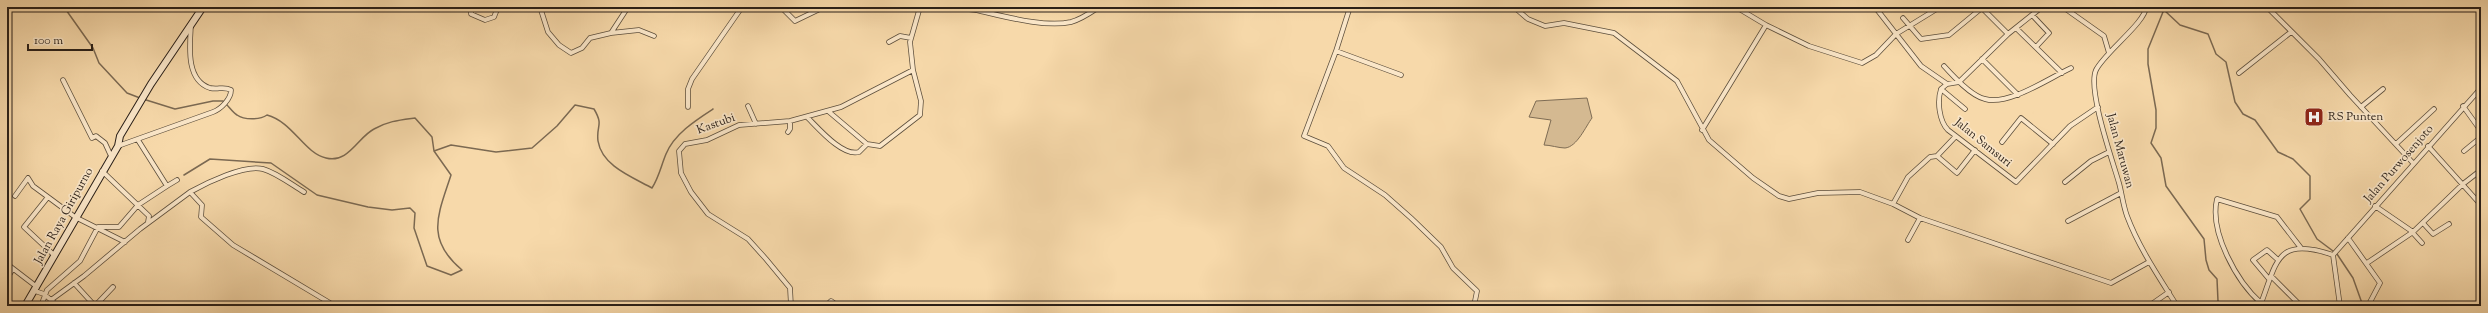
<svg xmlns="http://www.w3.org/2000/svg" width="2488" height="313" viewBox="0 0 2488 313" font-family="'Sorts Mill Goudy',serif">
  <rect width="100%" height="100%" fill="#f7d9aa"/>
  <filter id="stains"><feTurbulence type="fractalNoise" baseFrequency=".005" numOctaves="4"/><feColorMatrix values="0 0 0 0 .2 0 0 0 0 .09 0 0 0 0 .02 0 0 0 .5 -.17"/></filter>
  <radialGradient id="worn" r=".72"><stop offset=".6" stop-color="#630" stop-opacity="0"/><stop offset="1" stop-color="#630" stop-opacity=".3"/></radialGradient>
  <path fill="#d4b991" stroke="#7e6c54" d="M1587 98 1592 118C1586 126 1577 147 1565 148 1559 148 1550 145 1544 145L1551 120 1529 117 1536 101Z"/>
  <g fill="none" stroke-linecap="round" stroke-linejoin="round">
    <path stroke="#7b6952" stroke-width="1.5" d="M64 7 93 48 99 63 127 93 140 98
      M2165 7 2148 49V64L2156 110V128L2151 143 2161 158 2166 186 2204 239 2206 260 2209 270 2217 279 2218 301 2222 306
      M2164 10 2180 25 2208 34 2216 54 2226 62 2235 102 2243 114 2255 120 2278 152 2293 159 2310 176V199L2300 209 2317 239 2337 254 2353 278 2363 306
      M143 99 175 109 213 101H223C228 105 232 112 237 115 244 120 260 120 267 115 293 122 304 153 326 158 348 164 358 137 374 129 388 121 400 120 415 118L432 137 434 151
      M184 175 210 159 271 163 317 195 368 207 392 210 410 208 415 213 414 228 427 266 451 275 462 270C425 239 438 215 451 175L434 151 451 145 496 152 532 148 557 126 575 105 594 109C604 126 596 125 598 141 602 166 632 177 652 188 659 177 661 166 666 154 674 134 696 120 713 109"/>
    <defs>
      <path id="street" d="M471 7V14L485 20 494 17 498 7
        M540 7 548 32 559 45 571 53 582 48 590 38 611 33
        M628 7 611 33 639 30 654 36
        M781 7 795 21 824 7
        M949 7 976 10
        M974 7 976 10C1003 16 1045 28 1071 22 1082 19 1090 13 1099 7
        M1350 7 1336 51 1304 136 1328 146 1344 168 1385 195 1411 218 1441 247 1453 268 1477 291 1474 306
        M1514 7 1528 19 1545 26 1564 23 1614 33 1677 81 1709 140 1753 178 1779 196 1789 199 1818 193 1860 192 1893 204 1920 218 2111 283 2149 262
        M1736 7 1766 25
        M1875 7 1921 66 1947 84
        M2042 7 2008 34 1959 82 1947 84 1941 89C1937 101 1939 121 1948 130L2016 182 2070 126 2098 107
        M2063 7 2104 36 2109 53
        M2146 7C2146 22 2104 53 2096 70 2087 89 2113 162 2119 183 2122 194 2123 205 2127 216 2139 248 2159 277 2177 306
        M2267 7 2319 59 2350 95 2413 163
        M1982 8 2008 34
        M2033 16 2049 33 2036 47
        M1903 18 1921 39 1949 35 1983 7
        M2016 28 2062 73
        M889 42 900 36 911 38
        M1336 51 1401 75
        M1982 59 2018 95
        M1944 66C1953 76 1971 96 1985 99 2009 106 2049 78 2071 68
        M2239 73 2291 32
        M63 80 92 138 96 136 105 143 111 156
        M1941 89 1965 109
        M748 106 756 124
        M2463 106 2481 131
        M688 107V89L692 79 742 7
        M2361 107 2383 89
        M828 111 867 144 880 146 920 115 921 101 913 70
        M808 118C819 129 843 157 859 152L867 144
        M1702 130 1766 25 1809 46 1862 63 1876 55 1896 34 1940 7
        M788 132 790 129V121
        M2002 142 2021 118 2053 144
        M2396 144 2434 109
        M118 146 213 112C221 109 231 99 231 90 224 86 218 90 210 88 185 80 190 44 191 25
        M2428 146 2481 205
        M2464 151 2481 137
        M1937 156 1956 136
        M102 171 149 216 148 222
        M28 178 33 186 48 197
        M2065 182 2091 161 2109 152
        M167 186 177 180
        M190 192C206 183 245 164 263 169 277 173 292 185 304 192
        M15 196 28 178
        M1893 204 1908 177 1930 157 1937 156 1957 173 1975 150
        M2375 206 2413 232
        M2068 221 2121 193
        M2423 223 2433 234 2449 224
        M2413 233 2422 243
        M2348 238 2380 283 2369 304
        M1908 240 1920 218
        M2333 255 2481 88
        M2333 255 2340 306
        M55 256 24 227 48 197 75 217 125 242
        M2367 263 2413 232 2463 184 2481 170
        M7 264 37 287
        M2271 276 2301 306
        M7 278 13 269
        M2269 279 2253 260 2267 250 2277 259
        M74 283 95 306
        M35 291 44 294 58 306
        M51 300 84 276 140 229 190 192 202 205 201 217 233 245 335 306
        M2261 303C2237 282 2209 232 2217 199L2277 217 2301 248
        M41 306 47 290 80 261 98 227H119L138 205 167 186 138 140
        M95 306 113 287
        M791 306 790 288 766 259 748 239 708 214 691 192 681 173 679 151 685 144 707 140 739 125 790 121 841 107 913 70 910 42 920 7
        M826 306 831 301 838 306
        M2149 306 2169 292
        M2260 306C2277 263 2275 235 2333 255"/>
      <path id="secondary" d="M25 306 118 146 120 136 151 84 203 7"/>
    </defs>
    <use href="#street" stroke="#5c4e3c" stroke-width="5.5"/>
    <use href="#secondary" stroke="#291f18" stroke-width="8"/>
    <use href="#street" stroke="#fae6c8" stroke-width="4"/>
    <use href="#secondary" stroke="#fae6c8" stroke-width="6"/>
  </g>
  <defs>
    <symbol id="hospital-square" viewBox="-11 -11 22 22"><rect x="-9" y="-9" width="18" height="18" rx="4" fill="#8f2418" stroke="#fae6c8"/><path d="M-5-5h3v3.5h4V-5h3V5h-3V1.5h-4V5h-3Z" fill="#fff"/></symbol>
  </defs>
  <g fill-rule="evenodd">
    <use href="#hospital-square" x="2303" y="106" width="22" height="22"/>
  </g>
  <g text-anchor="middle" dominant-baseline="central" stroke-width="3.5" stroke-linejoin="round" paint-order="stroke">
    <g font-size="12" fill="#291f18" stroke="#fae6c8" text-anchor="start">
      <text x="2328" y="117">RS Punten</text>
    </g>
    <g font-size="12" fill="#291f18" stroke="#fae6c8">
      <text transform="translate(716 124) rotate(-20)">Kastubi</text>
      <text transform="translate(1983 143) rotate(39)">Jalan Samsuri</text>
      <text transform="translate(2120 151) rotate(75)">Jalan Maruwan</text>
      <text transform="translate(2399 164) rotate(-49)">Jalan Purwosenjoto</text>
      <text transform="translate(64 216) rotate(-61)">Jalan Raya Giripurno</text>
    </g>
  </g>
  <rect width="2488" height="313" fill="none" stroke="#f7d9aa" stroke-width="24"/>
  <rect x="8" y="8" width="2472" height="297" fill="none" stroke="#291f18" stroke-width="2"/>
  <rect x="12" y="12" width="2464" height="289" fill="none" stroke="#291f18"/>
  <path d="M28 44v6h64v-6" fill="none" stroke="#291f18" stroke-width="2"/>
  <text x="34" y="44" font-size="12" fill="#291f18" stroke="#fae6c8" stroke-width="3" paint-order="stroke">100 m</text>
  <rect width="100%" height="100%" filter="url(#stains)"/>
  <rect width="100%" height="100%" fill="url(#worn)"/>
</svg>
